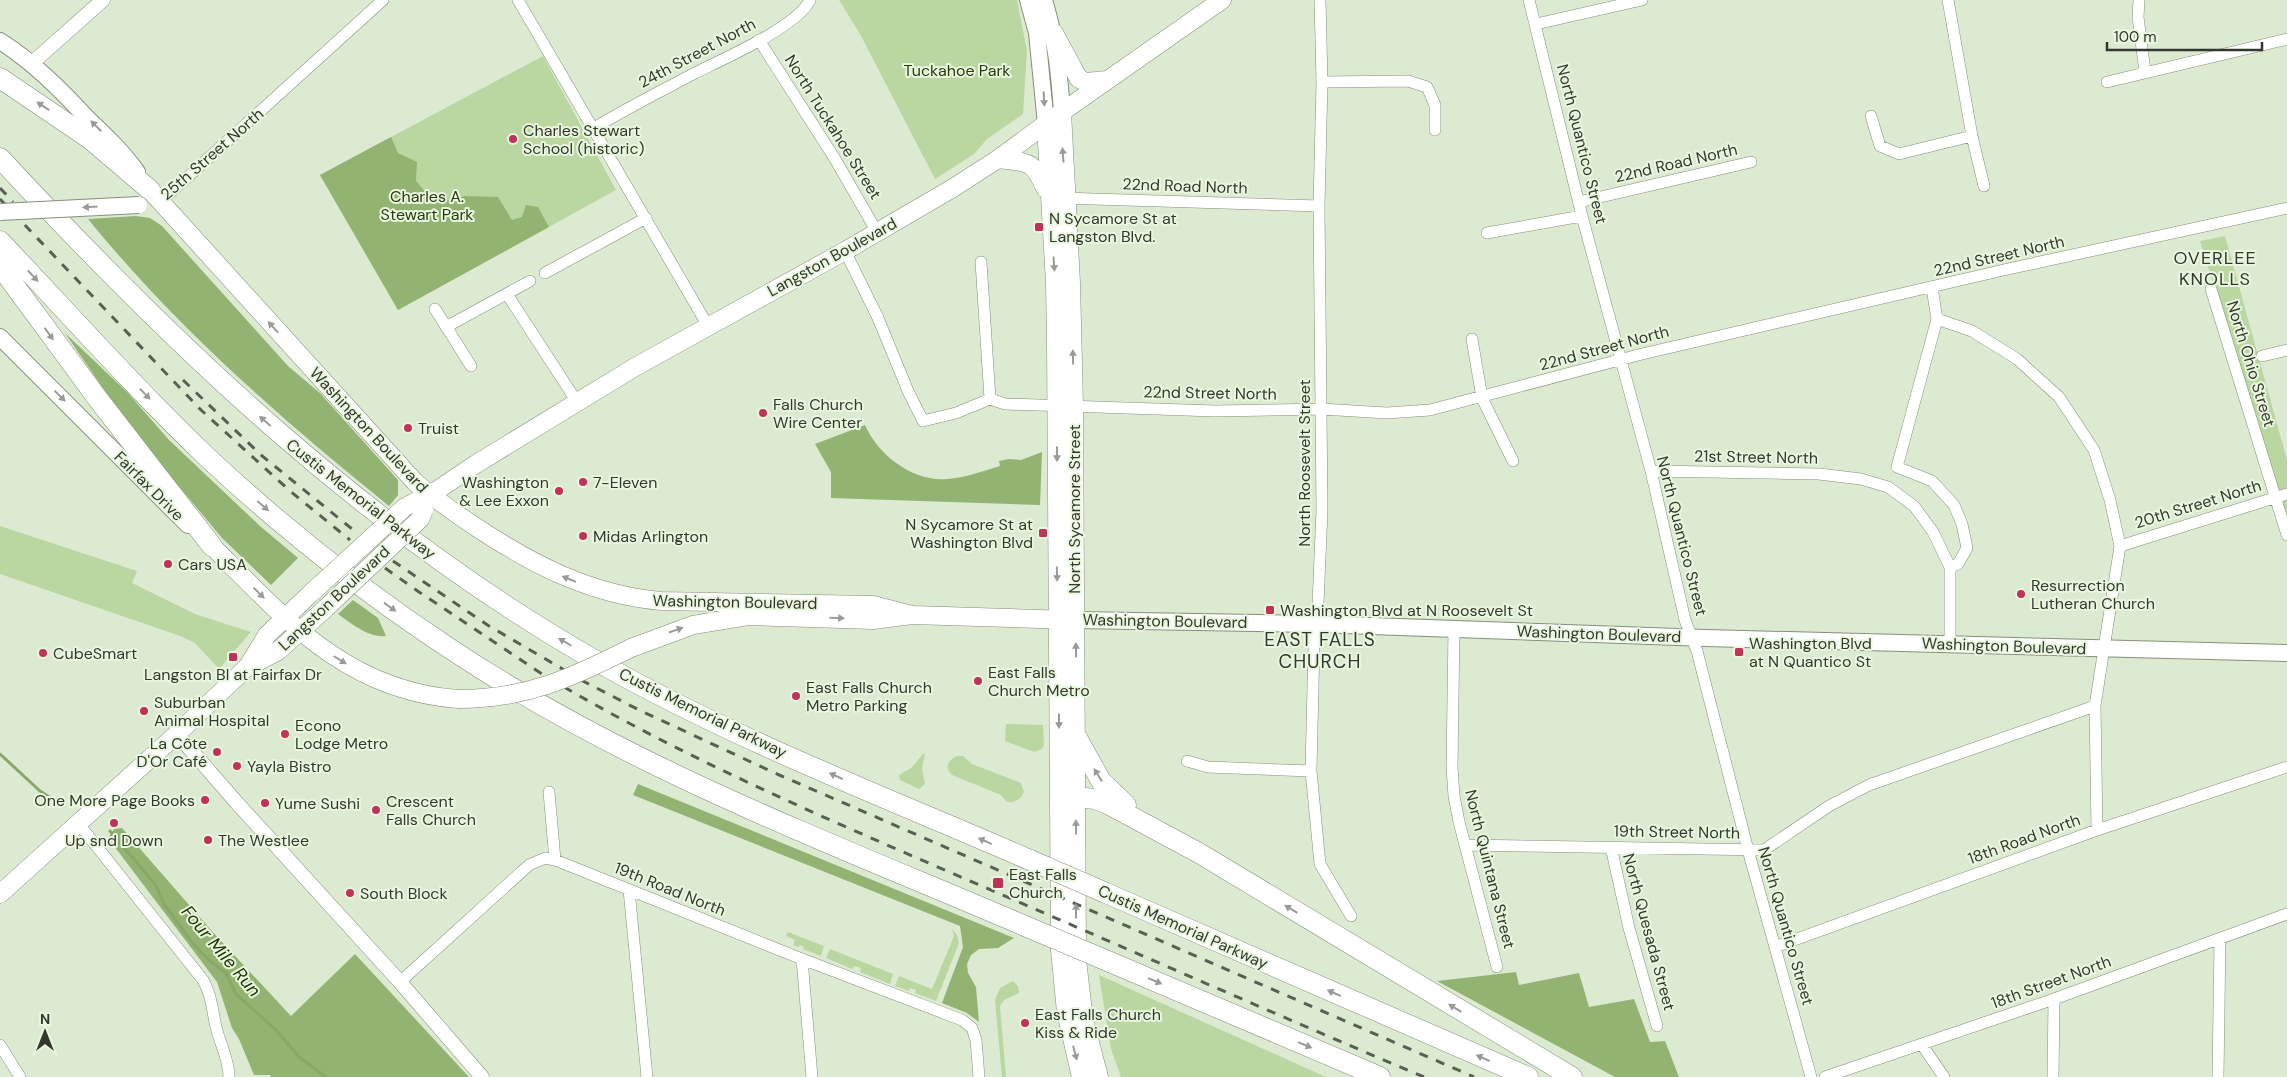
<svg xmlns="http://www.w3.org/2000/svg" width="2287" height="1077" viewBox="0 0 2287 1077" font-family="'DM Sans',sans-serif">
  <rect width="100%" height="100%" fill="#ddead2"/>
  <path fill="#bbd7a1" d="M839 0H1017L1027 51 1023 114 987 139 974 154 935 179 860 34Z
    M543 56 616 190 398 310 320 175Z
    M2225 236 2287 460V519L2200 241Z
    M0 526 137 571 132 583 195 614 251 632 219 669 195 643 180 636 0 574Z
    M1006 724 1043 725 1044 745 1042 749 1034 752 1005 741Z
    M924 753 925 754 922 768 925 784 919 789 900 780 899 775 911 768Z
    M957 756H963L972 764 1021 783 1024 792C1021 799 1015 803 1007 802L1001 795 952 775C944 768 948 760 957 756Z
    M952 929 957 935 959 943 936 1001 915 993 916 990 910 988 909 991 895 986 899 976 932 989 954 936Z
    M788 932 824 946 821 956 803 949 804 947 800 945 798 947 793 945 795 940 786 936Z
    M830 949 893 974 890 984 860 972 861 968 854 966 852 969 826 958Z
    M1099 975 1326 1077H1121L1111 1049Z
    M1013 981 1018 986 1019 993 1004 1000 1000 1006 1006 1077H1002L995 1000 1000 988Z"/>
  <path fill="#92b371" d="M391 137 398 153 417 162 416 181 427 194 452 201 464 196 498 197 512 220 522 217 526 205 538 207 549 227 398 310 320 175Z
    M136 216 150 218 162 226 288 366 320 393 398 480V495L389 506C281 419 176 327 88 219Z
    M65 333 128 393 169 440 260 526 298 558 271 585 222 538 131 429Z
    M865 425C878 455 913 482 947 479 965 478 983 471 1000 466L999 461 1009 459 1021 460 1042 452 1040 505 831 498V472L815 444Z
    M353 600 378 618 386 636C369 638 352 624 338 614Z
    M638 784 1014 938 998 948 979 949 971 955 967 964 968 973 976 987 979 1022 967 1013 942 1003 963 947 960 926 633 795Z
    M122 828 210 929 291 1016 355 954 469 1077H271L270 1075H254L239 1039 232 1028 217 982 108 838 114 829Z
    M1516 972 1519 985 1579 973 1589 1007 1634 999 1650 1042 1665 1041 1679 1077H1615L1437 981Z"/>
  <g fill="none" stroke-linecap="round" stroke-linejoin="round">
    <path stroke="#88a868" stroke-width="3" d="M0 754 40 791 63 806
      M110 831 155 884 164 904 194 945 211 962 226 973 236 994 277 1031 299 1057 326 1077"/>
    <defs>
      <path id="minor" d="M518 0 708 326
        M1320 0 1322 82 1319 206 1322 510 1318 604 1314 644 1311 771 1320 864 1351 916
        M1529 0 1582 216 1651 471 1685 620 1697 651 1748 850 1811 1077
        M1948 0 1972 136 1984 186
        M2139 0 2138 17 2145 72
        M1536 24 1642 0
        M759 40 835 159 877 232
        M1322 82 1408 81 1427 87 1435 105V130
        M2107 82 2287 39
        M1871 116 1880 146 1899 154 1972 136
        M594 128C627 108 661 91 695 73 723 59 797 27 810 0
        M1061 198 1319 206
        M160 202 383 0
        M1579 202 1751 162
        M1487 233 1582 216
        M845 251 878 318 908 391 923 421 956 413 990 399 1005 404 1215 411 1321 409 1387 413 1430 410 1642 354 2008 269 2287 208
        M981 262 990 399
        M545 273 646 218
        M1932 288 1937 319 1897 467 1932 481 1954 505 1962 524 1967 548 1958 564 1950 567V644
        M2211 289 2287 535
        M507 294 577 402
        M435 309 471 366
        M1937 319 1972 331 2017 359 2059 397 2094 450 2110 500 2120 546 2095 706 2097 830
        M446 327 530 281
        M1472 339 1482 398 1513 461
        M2262 356 2287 350
        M1651 471 1819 474 1861 479 1888 487 1914 506 1933 532 1950 567
        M2120 546 2287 494
        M1454 629 1452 767 1454 796 1459 822 1497 967
        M1187 761 1208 767 1311 771
        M549 792 555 860
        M78 823 203 980C212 996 212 1010 216 1027 220 1044 229 1059 229 1077
        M1466 845 1764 850 1829 806 1869 785 2095 706
        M1611 847 1629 928 1657 1026
        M629 890 647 1077
        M1775 947 2097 830 2287 767
        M802 959 812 1077
        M400 982 529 865 545 858 555 860 802 959 962 1020 972 1028 976 1040 979 1077
        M0 1045 20 1077
        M1922 1045 1944 1077
        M1825 1077 2054 999 2287 914
        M2053 1077 2054 999
        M2218 1077 2220 939"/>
      <path id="tertiary" d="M32 63 103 0
        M177 734 237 803 400 982 482 1077"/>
      <path id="secondary" d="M1028 0 1037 33 1046 124
        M1044 0C1056 40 1059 70 1062 112
        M0 41C33 62 60 89 87 118 105 135 123 152 137 172
        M0 337 188 525
        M1075 620 1315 624 1706 638 2287 653"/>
      <path id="primary" d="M1054 33 1079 79 1086 82 1107 80
        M1062 112 1071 283 1074 406 1077 960 1084 1020 1099 1077
        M1046 124 1055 284 1056 342 1060 950 1066 1012 1081 1077
        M998 159C1029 163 1032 159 1045 188
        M150 190 415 482C434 499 455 513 476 527 533 565 592 595 661 601L873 605 912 615
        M413 503 430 495 476 464 635 367 845 251 953 188 998 159 1062 112 1222 0
        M212 546C285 619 347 691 458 699
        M631 648 693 625 748 616 873 620 912 615 1070 620
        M247 668 267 635 309 595
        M0 894 177 734 246 668 278 651 326 608"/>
      <path id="motorway" d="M0 78 90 139 150 190
        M0 158C179 351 368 531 598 662 736 740 885 797 1030 860
        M0 241C69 314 136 389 208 458 283 528 364 592 449 648 627 767 829 842 1025 926
        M0 266 98 399 212 546
        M1076 736 1101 781 1126 805
        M1076 797 1095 799 1106 803 1199 853 1572 1077
        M1106 893 1528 1077
        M1110 962 1380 1077"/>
    </defs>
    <use href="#minor" stroke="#849079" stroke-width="12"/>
    <use href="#tertiary" stroke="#849079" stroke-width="15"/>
    <use href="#secondary" stroke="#849079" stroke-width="18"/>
    <use href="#primary" stroke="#849079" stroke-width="19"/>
    <use href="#motorway" stroke="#849079" stroke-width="21"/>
    <use href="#minor" stroke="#fff" stroke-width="11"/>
    <use href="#tertiary" stroke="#fff" stroke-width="14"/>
    <use href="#secondary" stroke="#fff" stroke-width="16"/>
    <use href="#primary" stroke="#fff" stroke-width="18"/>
    <use href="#motorway" stroke="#fff" stroke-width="20"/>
    <path stroke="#595f52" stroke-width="3" stroke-dasharray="9 9" stroke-linecap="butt" d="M0 188 13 202
      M0 199 201 410 290 491 350 540
      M183 380 261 455 357 533
      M393 561 489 626 566 671
      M385 568 419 592 548 678
      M581 680 639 710 777 774 1474 1077
      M564 687C698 765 841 825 984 887 1130 950 1277 1015 1424 1077"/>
    <defs>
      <path id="secondary-bridge" d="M0 212 139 205"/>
      <path id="primary-bridge" d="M309 595 405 507 413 503
        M326 608 420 519 424 510
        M458 699C527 699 571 678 631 648"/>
      <path id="motorway-bridge" d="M1030 860 1106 893
        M1025 926 1110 962"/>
    </defs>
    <use href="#secondary-bridge" stroke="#849079" stroke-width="18" stroke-linecap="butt"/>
    <use href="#primary-bridge" stroke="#849079" stroke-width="19" stroke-linecap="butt"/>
    <use href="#motorway-bridge" stroke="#849079" stroke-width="21" stroke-linecap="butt"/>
    <use href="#secondary-bridge" stroke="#fff" stroke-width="16"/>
    <use href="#primary-bridge" stroke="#fff" stroke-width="18"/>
    <use href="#motorway-bridge" stroke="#fff" stroke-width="20"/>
  </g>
  <defs><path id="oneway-solid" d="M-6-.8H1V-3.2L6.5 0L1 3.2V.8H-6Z" transform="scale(1.25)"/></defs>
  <g fill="#999c96">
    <use href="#oneway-solid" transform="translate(1044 99) rotate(87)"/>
    <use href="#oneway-solid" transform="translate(43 106) rotate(-146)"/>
    <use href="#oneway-solid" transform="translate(96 126) rotate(-135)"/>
    <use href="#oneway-solid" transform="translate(1063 155) rotate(-94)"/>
    <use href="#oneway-solid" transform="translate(90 207) rotate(177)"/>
    <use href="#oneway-solid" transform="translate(1054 264) rotate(86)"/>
    <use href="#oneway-solid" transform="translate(33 276) rotate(47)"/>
    <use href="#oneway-solid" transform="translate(273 327) rotate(-132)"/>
    <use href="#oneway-solid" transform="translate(49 334) rotate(54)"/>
    <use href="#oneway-solid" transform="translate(1073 357) rotate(-91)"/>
    <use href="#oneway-solid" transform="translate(145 394) rotate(46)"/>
    <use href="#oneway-solid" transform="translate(60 396) rotate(44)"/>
    <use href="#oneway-solid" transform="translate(265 421) rotate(-139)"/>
    <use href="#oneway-solid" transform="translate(1057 454) rotate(90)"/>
    <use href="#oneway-solid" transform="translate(263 506) rotate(41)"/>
    <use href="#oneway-solid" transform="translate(1057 574) rotate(89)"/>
    <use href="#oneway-solid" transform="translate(569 579) rotate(-158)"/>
    <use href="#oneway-solid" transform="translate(259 593) rotate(45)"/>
    <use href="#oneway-solid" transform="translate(390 607) rotate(36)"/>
    <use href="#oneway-solid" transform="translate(837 618) rotate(2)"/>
    <use href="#oneway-solid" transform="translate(676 630) rotate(-19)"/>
    <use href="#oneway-solid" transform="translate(565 642) rotate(-150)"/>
    <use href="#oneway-solid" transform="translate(1076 650) rotate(-91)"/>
    <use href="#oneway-solid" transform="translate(340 660) rotate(32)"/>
    <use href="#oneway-solid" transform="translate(1059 721) rotate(90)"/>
    <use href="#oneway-solid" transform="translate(1098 775) rotate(-122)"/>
    <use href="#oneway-solid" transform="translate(836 776) rotate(-156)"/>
    <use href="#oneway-solid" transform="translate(1076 827) rotate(-91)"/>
    <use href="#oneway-solid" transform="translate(985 841) rotate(-156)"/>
    <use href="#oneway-solid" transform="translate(1291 909) rotate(-149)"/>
    <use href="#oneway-solid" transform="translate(1076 911) rotate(-90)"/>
    <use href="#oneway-solid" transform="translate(1155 981) rotate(23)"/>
    <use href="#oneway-solid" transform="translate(1334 993) rotate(-156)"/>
    <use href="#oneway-solid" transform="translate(1455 1008) rotate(-149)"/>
    <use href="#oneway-solid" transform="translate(1305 1045) rotate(23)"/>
    <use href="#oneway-solid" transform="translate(1075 1053) rotate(75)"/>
    <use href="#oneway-solid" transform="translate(1483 1058) rotate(-156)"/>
  </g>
  <g fill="#c13259" stroke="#eaf7df" stroke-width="2">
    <circle cx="513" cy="139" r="5"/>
    <rect x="1034" y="222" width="10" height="10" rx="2.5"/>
    <circle cx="763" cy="413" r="5"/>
    <circle cx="408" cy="428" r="5"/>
    <circle cx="583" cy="482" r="5"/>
    <circle cx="559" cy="491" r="5"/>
    <rect x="1038" y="528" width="10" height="10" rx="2.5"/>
    <circle cx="583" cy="536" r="5"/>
    <circle cx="168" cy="564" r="5"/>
    <circle cx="2021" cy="594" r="5"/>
    <rect x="1265" y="605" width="10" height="10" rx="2.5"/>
    <rect x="1734" y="647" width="10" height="10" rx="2.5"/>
    <circle cx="43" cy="653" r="5"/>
    <rect x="228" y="652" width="10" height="10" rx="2.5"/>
    <circle cx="978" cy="681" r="5"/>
    <circle cx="796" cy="696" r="5"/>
    <circle cx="144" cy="711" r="5"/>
    <circle cx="285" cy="734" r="5"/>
    <circle cx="217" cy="752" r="5"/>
    <circle cx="237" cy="766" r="5"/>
    <circle cx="205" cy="800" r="5"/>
    <circle cx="265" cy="803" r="5"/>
    <circle cx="376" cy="810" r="5"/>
    <circle cx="114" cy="823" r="5"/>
    <circle cx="208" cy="840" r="5"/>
    <rect x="992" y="877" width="12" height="12" rx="2.5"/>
    <circle cx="350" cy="893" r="5"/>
    <circle cx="1025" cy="1023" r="5"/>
  </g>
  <g text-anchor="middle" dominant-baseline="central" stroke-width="4" stroke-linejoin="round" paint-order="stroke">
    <g font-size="16" fill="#33382e" stroke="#eaf7df">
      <text transform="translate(697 53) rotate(-28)">24th Street North</text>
      <text transform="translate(833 127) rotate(58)">North Tuckahoe Street</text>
      <text transform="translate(1582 144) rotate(76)">North Quantico Street</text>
      <text transform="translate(212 154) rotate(-41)">25th Street North</text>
      <text transform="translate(1676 163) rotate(-13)">22nd Road North</text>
      <text transform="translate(1185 186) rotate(2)">22nd Road North</text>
      <text transform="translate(1999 256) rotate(-13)">22nd Street North</text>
      <text transform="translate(832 257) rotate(-29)">Langston Boulevard</text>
      <text transform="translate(1604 348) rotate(-15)">22nd Street North</text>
      <text transform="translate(2251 364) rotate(73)">North Ohio Street</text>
      <text transform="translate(1210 393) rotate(1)">22nd Street North</text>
      <text transform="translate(369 430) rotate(47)">Washington Boulevard</text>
      <text transform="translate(1756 457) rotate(1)">21st Street North</text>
      <text transform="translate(1304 463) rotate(-90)">North Roosevelt Street</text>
      <text transform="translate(149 486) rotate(45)">Fairfax Drive</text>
      <text transform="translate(361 499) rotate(38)">Custis Memorial Parkway</text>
      <text transform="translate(2198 504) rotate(-17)">20th Street North</text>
      <text transform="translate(1074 509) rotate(-90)">North Sycamore Street</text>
      <text transform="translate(1682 536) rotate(76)">North Quantico Street</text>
      <text transform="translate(334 598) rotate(-43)">Langston Boulevard</text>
      <text transform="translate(735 602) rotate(1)">Washington Boulevard</text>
      <text transform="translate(1165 621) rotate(1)">Washington Boulevard</text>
      <text transform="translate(1599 634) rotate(2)">Washington Boulevard</text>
      <text transform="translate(2004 646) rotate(2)">Washington Boulevard</text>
      <text transform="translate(703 713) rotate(26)">Custis Memorial Parkway</text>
      <text transform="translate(1677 832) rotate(1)">19th Street North</text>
      <text transform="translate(2024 839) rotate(-20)">18th Road North</text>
      <text transform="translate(1490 869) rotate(76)">North Quintana Street</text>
      <text transform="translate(670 889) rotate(22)">19th Road North</text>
      <text transform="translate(1786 926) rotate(74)">North Quantico Street</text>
      <text transform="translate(1183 927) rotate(24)">Custis Memorial Parkway</text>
      <text transform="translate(1649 932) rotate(75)">North Quesada Street</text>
      <text transform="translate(2051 982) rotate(-20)">18th Street North</text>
    </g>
    <g font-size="16" fill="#273c0c" stroke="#eaf7df">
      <text x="957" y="70">Tuckahoe Park</text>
      <text x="427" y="196">Charles A.<tspan x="427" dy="18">Stewart Park</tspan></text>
    </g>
    <g font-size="16" fill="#33382e" stroke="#eaf7df" text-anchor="start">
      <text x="523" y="130">Charles Stewart<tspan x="523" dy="18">School (historic)</tspan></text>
      <text x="1049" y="218">N Sycamore St at<tspan x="1049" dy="18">Langston Blvd.</tspan></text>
      <text x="773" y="404">Falls Church<tspan x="773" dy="18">Wire Center</tspan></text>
      <text x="418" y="428">Truist</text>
      <text x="549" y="482" text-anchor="end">Washington<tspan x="549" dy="18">&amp; Lee Exxon</tspan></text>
      <text x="593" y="482">7-Eleven</text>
      <text x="1033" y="524" text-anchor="end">N Sycamore St at<tspan x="1033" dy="18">Washington Blvd</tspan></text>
      <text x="593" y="536">Midas Arlington</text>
      <text x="178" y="564">Cars USA</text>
      <text x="2031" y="585">Resurrection<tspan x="2031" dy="18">Lutheran Church</tspan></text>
      <text x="1280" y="610">Washington Blvd at N Roosevelt St</text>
      <text x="1749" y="643">Washington Blvd<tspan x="1749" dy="18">at N Quantico St</tspan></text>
      <text x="53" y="653">CubeSmart</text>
      <text x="988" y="672">East Falls<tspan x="988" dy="18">Church Metro</tspan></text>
      <text x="233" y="674" text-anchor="middle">Langston Bl at Fairfax Dr</text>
      <text x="806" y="687">East Falls Church<tspan x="806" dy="18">Metro Parking</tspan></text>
      <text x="154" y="702">Suburban<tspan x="154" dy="18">Animal Hospital</tspan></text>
      <text x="295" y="725">Econo<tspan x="295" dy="18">Lodge Metro</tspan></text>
      <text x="207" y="743" text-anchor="end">La Côte<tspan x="207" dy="18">D'Or Café</tspan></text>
      <text x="247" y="766">Yayla Bistro</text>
      <text x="195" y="800" text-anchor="end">One More Page Books</text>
      <text x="386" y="801">Crescent<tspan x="386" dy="18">Falls Church</tspan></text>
      <text x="275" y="803">Yume Sushi</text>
      <text x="114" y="840" text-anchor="middle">Up snd Down</text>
      <text x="218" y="840">The Westlee</text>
      <text x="1009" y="874">East Falls<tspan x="1009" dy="18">Church</tspan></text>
      <text x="360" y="893">South Block</text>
      <text x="1035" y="1014">East Falls Church<tspan x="1035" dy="18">Kiss &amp; Ride</tspan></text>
    </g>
    <g font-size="18" letter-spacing="1" fill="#33382e" stroke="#eaf7df">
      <text x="2215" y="258">OVERLEE<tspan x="2215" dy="21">KNOLLS</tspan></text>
    </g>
    <g font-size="18" font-style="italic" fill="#213605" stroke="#eaf7df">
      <text transform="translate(221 951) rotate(50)">Four Mile Run</text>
    </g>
    <g font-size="19" letter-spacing="1" fill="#33382e" stroke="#eaf7df">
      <text x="1320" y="639">EAST FALLS<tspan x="1320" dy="22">CHURCH</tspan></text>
    </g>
  </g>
  <g transform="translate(45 1032)" stroke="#eaf7df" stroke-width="4" paint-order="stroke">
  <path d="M0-4L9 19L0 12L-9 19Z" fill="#33382e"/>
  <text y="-8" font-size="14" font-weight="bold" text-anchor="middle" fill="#33382e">N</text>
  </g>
  <path d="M2107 42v8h155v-8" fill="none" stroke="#33382e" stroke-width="2.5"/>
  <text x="2114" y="42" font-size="15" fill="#33382e" stroke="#eaf7df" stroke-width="4" paint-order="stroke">100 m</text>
</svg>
